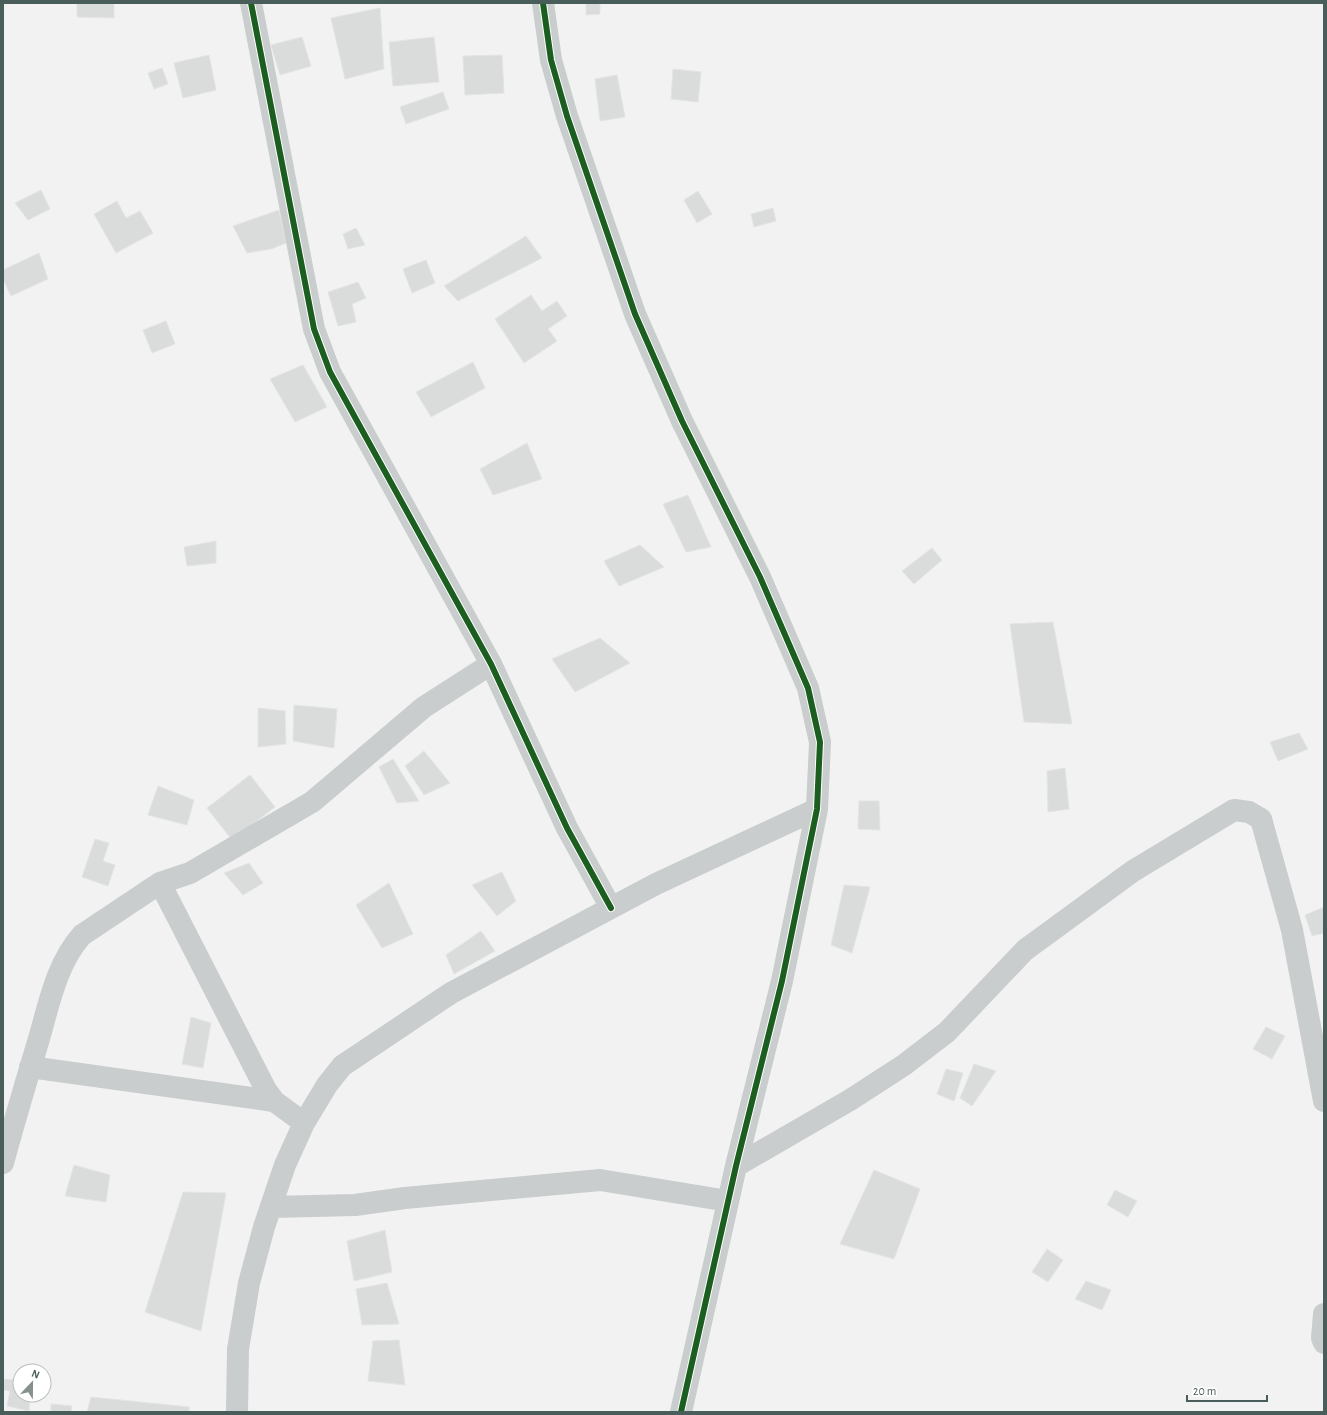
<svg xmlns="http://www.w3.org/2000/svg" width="1327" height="1415" viewBox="0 0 1327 1415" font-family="'Alegreya Sans',sans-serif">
  <rect width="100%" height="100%" fill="#f2f2f2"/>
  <path fill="#dadbdb" stroke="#e3e4e4" d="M77 3H114V18L77 17Z
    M586 3H600V14L586 15Z
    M380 8 384 69 345 79 331 18Z
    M302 37 311 66 280 75 271 45Z
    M434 37 439 82 393 86 389 42Z
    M209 55 216 90 183 98 174 63Z
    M502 55 504 93 465 95 463 56Z
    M162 68 168 84 154 89 148 73Z
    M673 69 701 72 698 102 671 99Z
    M617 75 625 117 600 121 595 79Z
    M443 92 449 109 406 124 400 107Z
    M41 190 50 209 28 220 15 203Z
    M698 191 712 214 697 223 684 200Z
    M117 201 126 218 140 211 153 233 116 253 94 214Z
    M773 208 776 221 754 227 751 214Z
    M279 210 286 243 271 249 247 253 233 226Z
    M356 228 365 245 348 249 343 234Z
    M526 236 542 258 458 301 444 286Z
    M39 253 48 279 11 296 3 279V270Z
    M426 260 435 283 412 293 403 269Z
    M358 282 366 298 352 304 356 322 338 326 328 292Z
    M531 295 542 311 557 301 567 316 548 329 557 341 524 363 495 319Z
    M166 321 175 344 152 353 143 330Z
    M473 362 485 388 431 417 416 392Z
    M303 365 327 407 295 422 270 379Z
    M527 443 542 479 493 495 480 469Z
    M688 495 711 547 686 552 663 504Z
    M216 541V563L187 566 184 547Z
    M640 545 664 567 619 586 604 561Z
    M932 548 942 560 914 584 902 571Z
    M1053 622 1072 724 1024 722 1010 624Z
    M600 638 630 663 575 692 552 659Z
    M294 705 337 709 334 748 293 741Z
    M258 708 285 711 286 744 258 747Z
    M1299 733 1308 749 1278 761 1270 742Z
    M424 751 450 783 424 795 405 766Z
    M393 759 419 801 397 803 379 767Z
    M1065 768 1069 809 1048 812 1047 771Z
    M250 775 275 807 232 840 207 808Z
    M158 786 194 800 187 825 148 815Z
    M859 801H879L880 830 858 829Z
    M95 839 109 843 103 861 115 865 108 886 82 877Z
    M249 863 263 883 243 895 224 873Z
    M502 872 516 901 497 916 472 885Z
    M389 883 413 934 382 948 356 905Z
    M844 885 870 887 852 953 831 945Z
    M1324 907V933L1312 936 1305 915Z
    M481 931 495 951 454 974 446 955Z
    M191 1017 211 1023 203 1068 182 1064Z
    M1266 1027 1285 1036 1272 1059 1253 1049Z
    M974 1064 996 1071 972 1106 960 1098Z
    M946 1069 963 1073 954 1101 937 1094Z
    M74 1165 110 1175 106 1202 65 1196Z
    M874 1170 920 1189 894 1259 840 1244Z
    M1115 1190 1137 1201 1128 1217 1107 1205Z
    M183 1192 226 1193 201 1331 145 1312Z
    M385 1230 392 1272 354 1281 347 1241Z
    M1047 1249 1063 1260 1048 1282 1032 1272Z
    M1086 1281 1111 1290 1102 1310 1075 1299Z
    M387 1283 399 1324 362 1325 356 1289Z
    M399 1340 405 1385 368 1381 373 1341Z
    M3 1379 20 1380V1395H30L29 1411 7 1406 10 1391 3 1390Z
    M91 1397 189 1407V1412H87Z
    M51 1404 72 1406 71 1412H51Z"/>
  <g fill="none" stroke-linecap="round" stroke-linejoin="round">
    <path stroke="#c9cdcd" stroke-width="22" d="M251 3 314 329 330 372 491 664 567 828 611 908
      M543 3 551 60 567 116 635 314 682 421 760 577 808 688 820 742 817 809 782 981 736 1166 681 1412
      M160 883 266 1090 274 1101 304 1123
      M30 1067 274 1101
      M3 1163C14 1122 26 1082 38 1042 49 1005 56 964 82 935L160 883 190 873 312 802 424 707 491 664
      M736 1166 850 1100 904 1065 947 1032 1025 950 1133 871 1234 810 1249 812 1261 819 1292 930 1324 1101
      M271 1207 355 1205 405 1198 600 1180 728 1201
      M1324 1314 1322 1338 1324 1343
      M237 1412 238 1349 249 1283 264 1227 285 1165 304 1123 327 1085 342 1066 451 993 656 884 817 809"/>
    <defs>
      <path id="cycleway" d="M251 3 314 329 330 372 491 664 567 828 611 908
        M543 3 551 60 567 116 635 314 682 421 760 577 808 688 820 742 817 809 782 981 736 1166 681 1412"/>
    </defs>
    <use href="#cycleway" stroke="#fff" stroke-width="8"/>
    <use href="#cycleway" stroke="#1b5e20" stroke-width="6"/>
  </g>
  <rect width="1327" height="1415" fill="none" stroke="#495d5a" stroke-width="8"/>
  <g transform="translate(32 1383) rotate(22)"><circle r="19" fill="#ffffff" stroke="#b6bebd"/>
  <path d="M0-3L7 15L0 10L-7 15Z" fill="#84918f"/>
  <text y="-6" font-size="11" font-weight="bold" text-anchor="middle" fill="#495d5a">N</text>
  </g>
  <path d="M1187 1395v6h80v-6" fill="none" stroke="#495d5a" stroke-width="2"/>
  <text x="1193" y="1395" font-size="12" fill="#495d5a" stroke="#ffffff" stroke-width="3" paint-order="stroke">20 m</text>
</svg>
